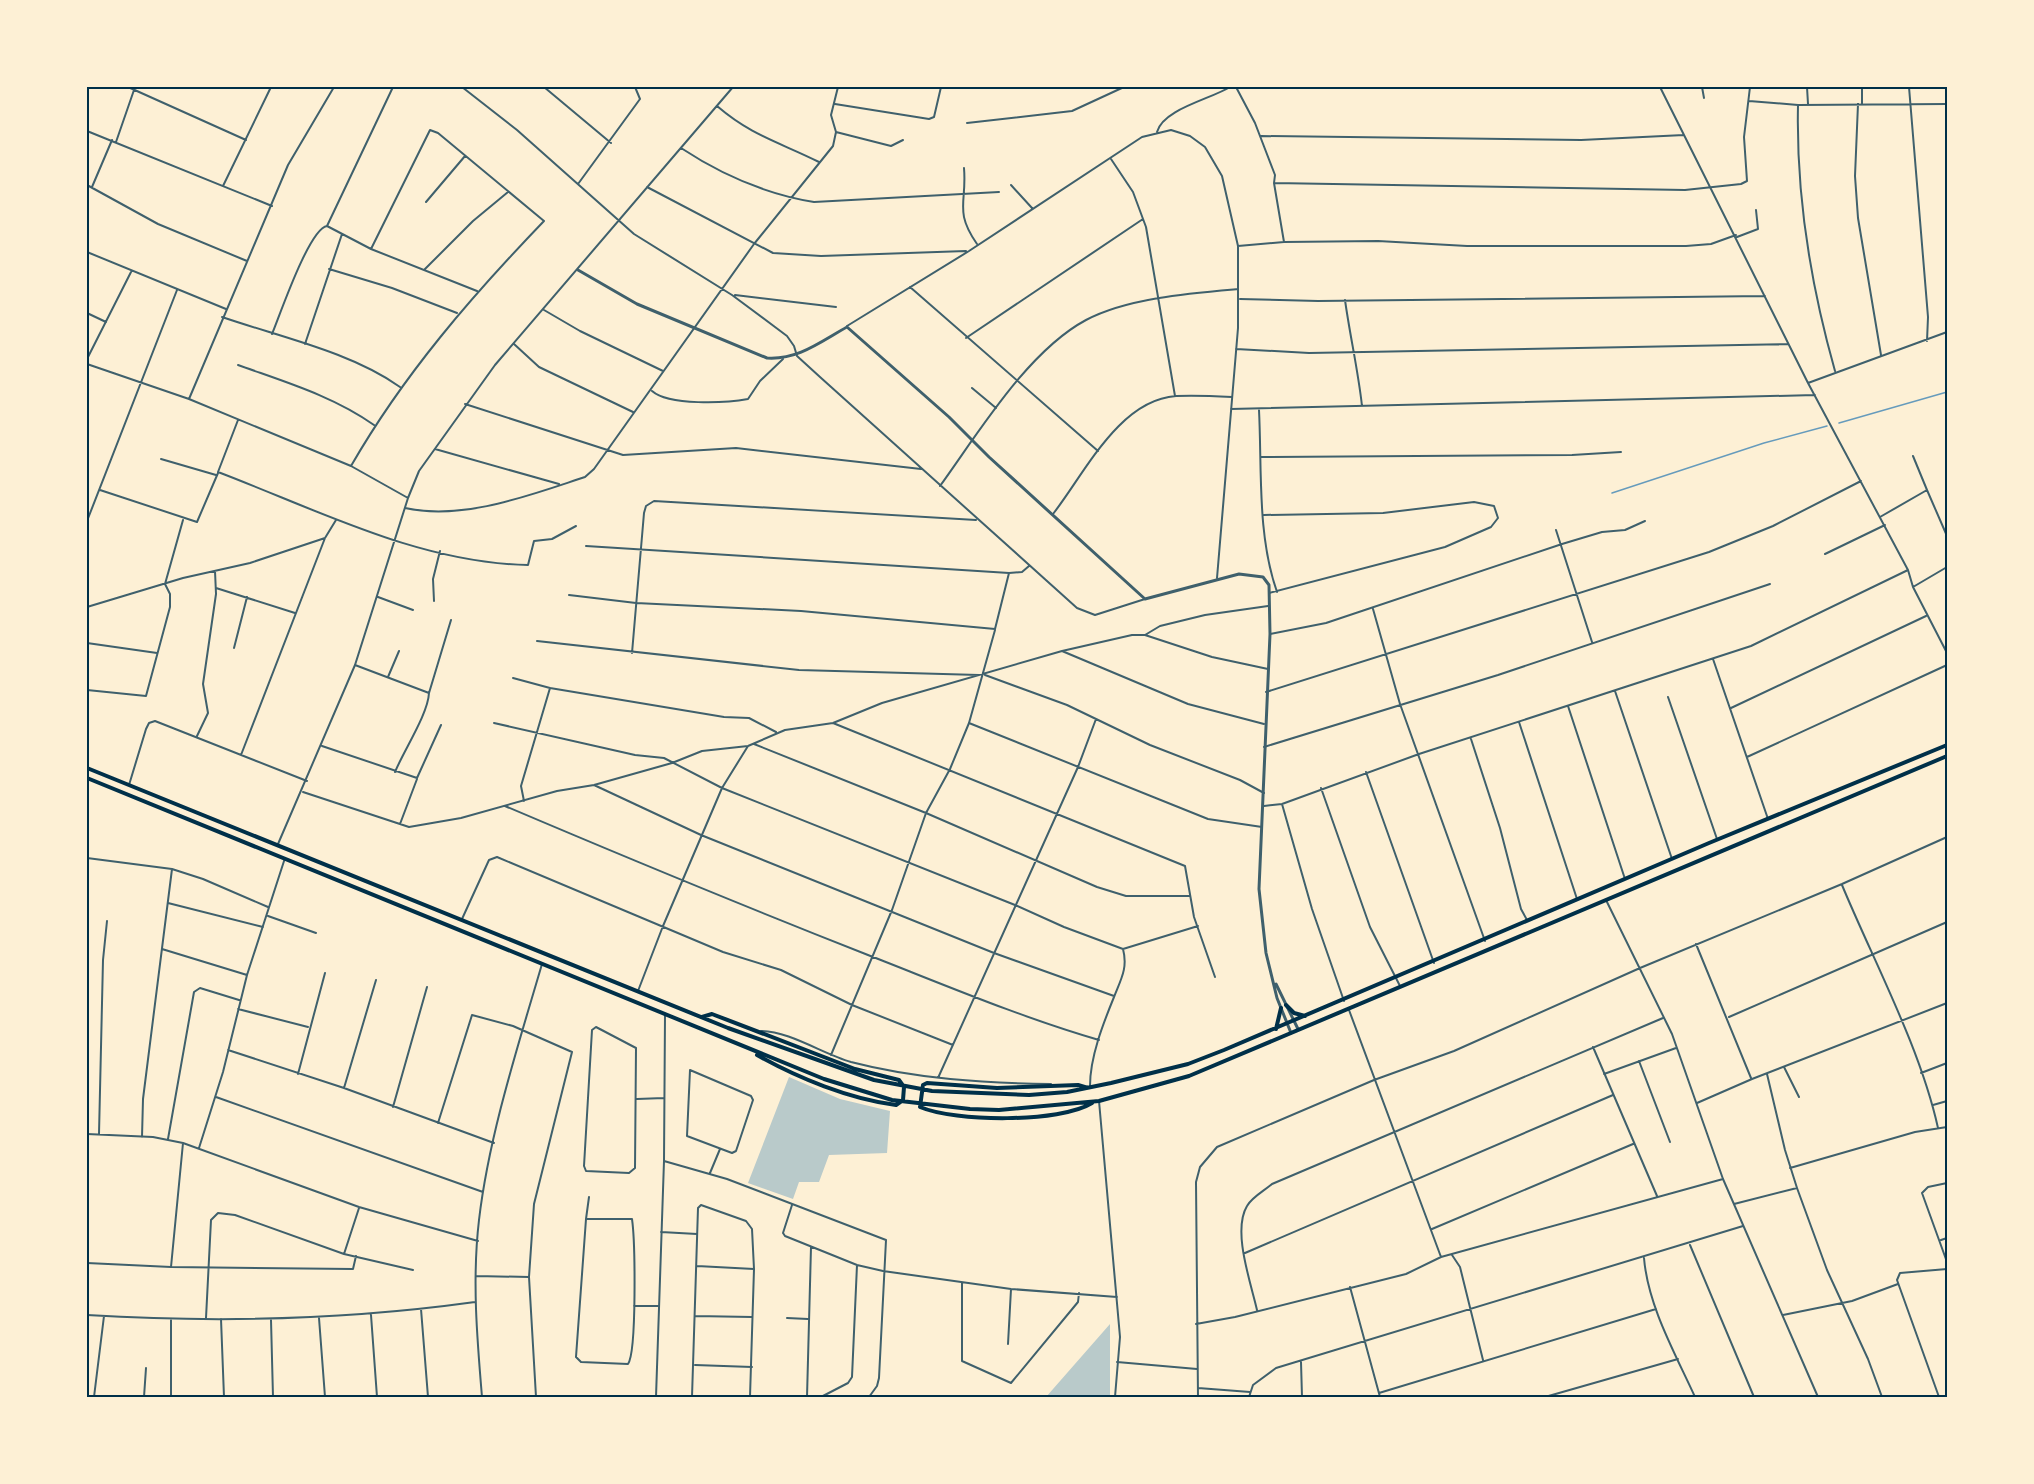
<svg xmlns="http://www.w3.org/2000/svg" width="2034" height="1484" viewBox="0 0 2034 1484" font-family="Signika,sans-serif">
  <rect width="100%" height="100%" fill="#fdf0d5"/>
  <path fill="#b9caca" d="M789 1077 840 1099 890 1111 887 1153 829 1155 819 1182H799L793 1199 748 1183Z
    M1110 1324V1397H1046Z"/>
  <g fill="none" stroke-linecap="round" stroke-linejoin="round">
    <path stroke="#669bbc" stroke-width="1.5" d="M1839 423 1947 392
      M1612 493 1764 443 1827 426"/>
    <path stroke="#3f606c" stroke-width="2" d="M128 87 246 140
      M462 87 517 130 634 234 732 295 787 336 794 346 797 356 820 377 1077 608 1095 615 1145 599
      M544 87 611 143
      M1236 87 1255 123 1275 175 1274 183 1284 242
      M1456 87H1624
      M1660 87 1808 383 1908 570 1913 587 1947 653
      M1702 87 1704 98
      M1807 87 1808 104
      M1862 87V104
      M1909 87 1928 317 1927 341
      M1749 101 1798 105 1947 104
      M835 104 929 119 934 117 941 87
      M1858 104 1855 176 1858 218 1881 355
      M1798 105C1796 194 1811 286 1835 371
      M717 106C752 136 779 142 819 162
      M967 123 1072 111 1124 87
      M87 131 272 206
      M836 132 891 146 903 140
      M1157 132C1163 109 1211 99 1230 87
      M1261 136 1581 140 1684 135
      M116 142 134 90
      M681 148C722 175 765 194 814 202L999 192
      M1111 159 1133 192 1146 227 1175 396
      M964 168C967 203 954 211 977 244
      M1274 183 1685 190 1741 184 1747 181 1744 137 1750 87
      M578 184 640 99 635 87
      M87 185 158 224 247 261
      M1011 185 1032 208
      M223 186 271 87
      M92 187 112 140
      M647 187 773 253 821 256 966 251
      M426 202 465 156
      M327 226 371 249 477 291
      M1737 237 1758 229 1756 210
      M1238 246 1284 242 1378 241 1467 246H1686L1711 244 1736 235
      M87 252 226 309
      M329 269 392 288 457 313
      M425 269 473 221 508 192
      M910 287 1098 451
      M735 295 836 307
      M1240 299 1318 301 1765 296
      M1345 300C1350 336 1358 370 1362 406
      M544 310 580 331 663 371
      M87 313 106 322
      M222 317C280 337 351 352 400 387
      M847 326 969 251 1142 137 1171 130 1190 136 1205 147 1222 176 1238 246V328L1217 578
      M272 334C280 315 309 229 327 226L393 87
      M966 338 1143 219
      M305 344 342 234
      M514 344 539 367 633 412
      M1236 349 1309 353 1788 344
      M87 359 131 272
      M87 364 189 399 351 466 408 498
      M238 365C285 382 333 396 374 425
      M1808 383 1947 332
      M972 388 996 408
      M652 391C669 406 726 403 748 399L760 381 783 359
      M189 399 288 165 334 87
      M465 404 623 455 736 448 921 469
      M1231 409 1815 395
      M1259 410C1262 469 1257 535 1277 592
      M238 420 218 472C318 510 419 563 528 565L534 541 552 539 576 526
      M435 449 559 484
      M1913 456 1927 490
      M1261 457 1572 455 1621 452
      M161 459 216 475
      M351 466C404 374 471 297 544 221L438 133 430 130 371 249
      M940 486C979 432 1028 351 1086 320 1127 298 1192 293 1238 289
      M100 490 197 522 218 473
      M405 508C463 521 530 495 585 477L594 469 754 244 833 146 836 132 831 115 838 87
      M1053 514C1085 473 1119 400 1176 396 1195 395 1214 396 1232 397
      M1264 515 1383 513 1474 502 1494 506 1498 518 1491 527 1445 547 1269 593
      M1880 517 1927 490 1947 536
      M87 521 177 290
      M1556 530 1592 642
      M586 546 1009 573 1022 572 1029 566
      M1825 554 1885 525
      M1913 587 1947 567
      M216 588 295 613
      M569 595 636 603 801 611 995 629 1009 573
      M378 597 413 610
      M434 601 433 579 440 551
      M87 607 183 578 250 563 325 538
      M1373 609 1400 704 1485 941
      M1270 634 1326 623 1562 544 1602 532 1625 530 1645 521
      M1145 635 1212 657 1268 669
      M537 641 799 670 979 675
      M87 643 157 653
      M234 648 247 597
      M1062 651 1188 704 1264 724
      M632 653 644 513 646 506 654 501 976 520
      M1713 659 1768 819
      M355 665 429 693 451 620
      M985 675 1067 705 1150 745 1240 780 1264 793
      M388 677 399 651
      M513 678 550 688 724 717 749 718 776 732
      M87 690 146 696 170 607V594L165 584 183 520
      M1615 691 1672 859
      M1266 692 1709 552 1773 526 1861 481
      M1668 697 1717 839
      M1568 706 1625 879
      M1731 708 1926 616
      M1519 722 1577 899
      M494 723 635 755 664 758 722 788 1015 905 1064 927 1123 949 1198 926
      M833 723 1185 866 1194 917 1215 977
      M969 723 1208 819 1262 827
      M197 736 208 713 203 684 216 594 215 571
      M1471 739 1500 828 1521 909 1527 920
      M754 744 926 813 1097 887 1126 896H1189
      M322 746 417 778 441 725
      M1264 747 1498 675 1770 584
      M241 755 325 538 336 520
      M1747 757 1947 665
      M395 772C404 750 428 714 429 693
      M1366 772 1434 963
      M129 785 146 729 149 723 155 721 307 781
      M594 785 701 835 994 953 1114 996
      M1321 788 1370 927 1400 986
      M303 792 409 827 461 818 557 791 594 785 672 763 702 751 748 746 785 730 833 723 882 703 1062 651 1132 635H1145L1160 626 1205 615 1268 606
      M524 801 521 786 550 688
      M1282 804 1312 909 1344 1001
      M505 806C625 857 746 907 868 955 945 985 1020 1017 1099 1040
      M1264 806 1282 804 1419 754 1751 646 1908 570
      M400 824 417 779
      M278 844 355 665 408 498 419 471 495 365 733 87
      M87 858 172 869 203 879 268 907
      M1842 885C1874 962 1920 1047 1938 1128
      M1606 900 1672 1034 1723 1179 1818 1397
      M168 903 263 927
      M268 916 316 933
      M462 919 489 860 497 857 723 952 781 970 852 1005 953 1045
      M1696 944 1751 1078
      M162 949 247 975
      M638 991 663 926 722 788 748 746
      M238 1009 308 1027
      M1349 1010 1441 1257
      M1729 1017 1947 922
      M596 1027 636 1048 635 1168 629 1173 586 1171 584 1166 592 1030Z
      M761 1031C789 1031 823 1054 851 1062 916 1079 984 1083 1051 1084
      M1593 1047 1657 1196
      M228 1050 344 1088 494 1143
      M831 1055 892 910 926 813 950 769 969 723 995 630
      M1639 1061 1670 1142
      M1784 1067 1799 1097
      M690 1070 751 1096 753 1100 736 1151 732 1153 687 1136Z
      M1921 1073 1947 1063
      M298 1074 325 973
      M1604 1074 1676 1048
      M1767 1074 1785 1150 1797 1188 1827 1270 1868 1359 1882 1397
      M938 1078 1078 767 1096 719
      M1090 1086C1090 1057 1103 1024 1114 997 1121 979 1128 968 1123 949
      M344 1088 376 980
      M216 1097 483 1192
      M637 1099 664 1098
      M1099 1101 1120 1337 1115 1397
      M1697 1103 1752 1079 1947 1003
      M1933 1105 1947 1101
      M393 1107 427 987
      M438 1123 472 1015 513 1026 572 1052 534 1204 529 1277 536 1397
      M87 1134 153 1137 183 1143 359 1207 478 1241
      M99 1134 103 960 107 921
      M142 1137 143 1099 172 869
      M168 1139 194 992 200 988 239 1000
      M199 1148 223 1072 247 975 285 858
      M664 1161 727 1179 886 1240 879 1378 877 1386 869 1397
      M1790 1168 1915 1132 1947 1127
      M710 1173 720 1149
      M1947 1183 1928 1187 1922 1193 1947 1262
      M1734 1204 1797 1188
      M792 1205 783 1233 785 1236 857 1265 883 1271 1011 1289 1117 1297
      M586 1219H632C635 1240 637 1351 628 1364L581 1362 576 1357 586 1219 589 1197
      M1432 1229 1633 1144
      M661 1232 697 1234
      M1941 1240 1947 1238
      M1690 1245 1754 1397
      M1245 1253 1613 1095
      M344 1254 359 1208
      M1452 1255 1460 1267 1483 1360
      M1644 1258C1648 1306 1675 1353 1695 1397
      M87 1263 171 1267 353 1269 356 1256
      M697 1266 754 1269
      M171 1267 183 1143
      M476 1276 529 1277
      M962 1283V1361L1011 1383 1078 1302 1079 1293
      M1350 1287 1380 1397
      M634 1306H658
      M421 1309 428 1397
      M1257 1310C1251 1283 1232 1231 1247 1206 1252 1197 1264 1191 1272 1184L1663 1018
      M87 1315C217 1323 345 1320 475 1302
      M371 1315 377 1397
      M1783 1315 1852 1301 1898 1284
      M695 1316 752 1317
      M206 1318 211 1220 218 1213 235 1215 344 1254 413 1270
      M319 1318 325 1397
      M787 1318 808 1319
      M221 1319 224 1397
      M171 1320V1397
      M271 1320 273 1397
      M1196 1324 1235 1317 1406 1274 1441 1257 1723 1179
      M1008 1344 1011 1289
      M1117 1362 1197 1369
      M1301 1362 1302 1397
      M695 1365 752 1367
      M1198 1388 1250 1392
      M1379 1393 1656 1309
      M94 1397 104 1316
      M144 1397 146 1368
      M482 1397C477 1338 472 1279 479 1220 489 1135 518 1046 542 964
      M656 1397 664 1161 665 1015
      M692 1397 698 1208 701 1205 746 1221 752 1229 754 1269 750 1397
      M807 1397 811 1247
      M821 1397 848 1383 852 1377 857 1265
      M1198 1397 1196 1182 1200 1167 1217 1147 1374 1080 1454 1051 1640 968 1842 884 1947 837
      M1249 1397 1253 1385 1276 1368 1743 1226
      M1545 1397 1678 1359
      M1939 1397 1897 1280 1900 1273 1947 1269"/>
    <path stroke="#3f606c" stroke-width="3" d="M578 270 637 304 767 358C798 360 820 342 847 327L949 417 989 457 1145 599 1239 574 1263 577 1269 585 1270 634 1259 889 1266 953 1277 998 1291 1033
      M1276 984 1298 1029"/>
    <path stroke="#003049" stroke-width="4" d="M87 768 728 1028 874 1080 932 1091 1029 1095 1067 1092 1111 1083 1188 1064 1224 1050 1709 843 1947 745
      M87 778 824 1079 892 1100 970 1109 999 1110 1099 1101 1189 1076 1947 756
      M1286 1005 1294 1013 1305 1016
      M702 1017 712 1014 855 1069 899 1080 904 1087 903 1100 896 1105C849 1099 798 1078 757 1055
      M1276 1029 1281 1008
      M1088 1088 1078 1085 997 1088 927 1083 923 1085 920 1107C955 1122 1060 1123 1092 1103"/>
  </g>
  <rect width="2034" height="1484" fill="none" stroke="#fdf0d5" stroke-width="177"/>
  <rect x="88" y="88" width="1858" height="1308" fill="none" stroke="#003049" stroke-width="2"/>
</svg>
